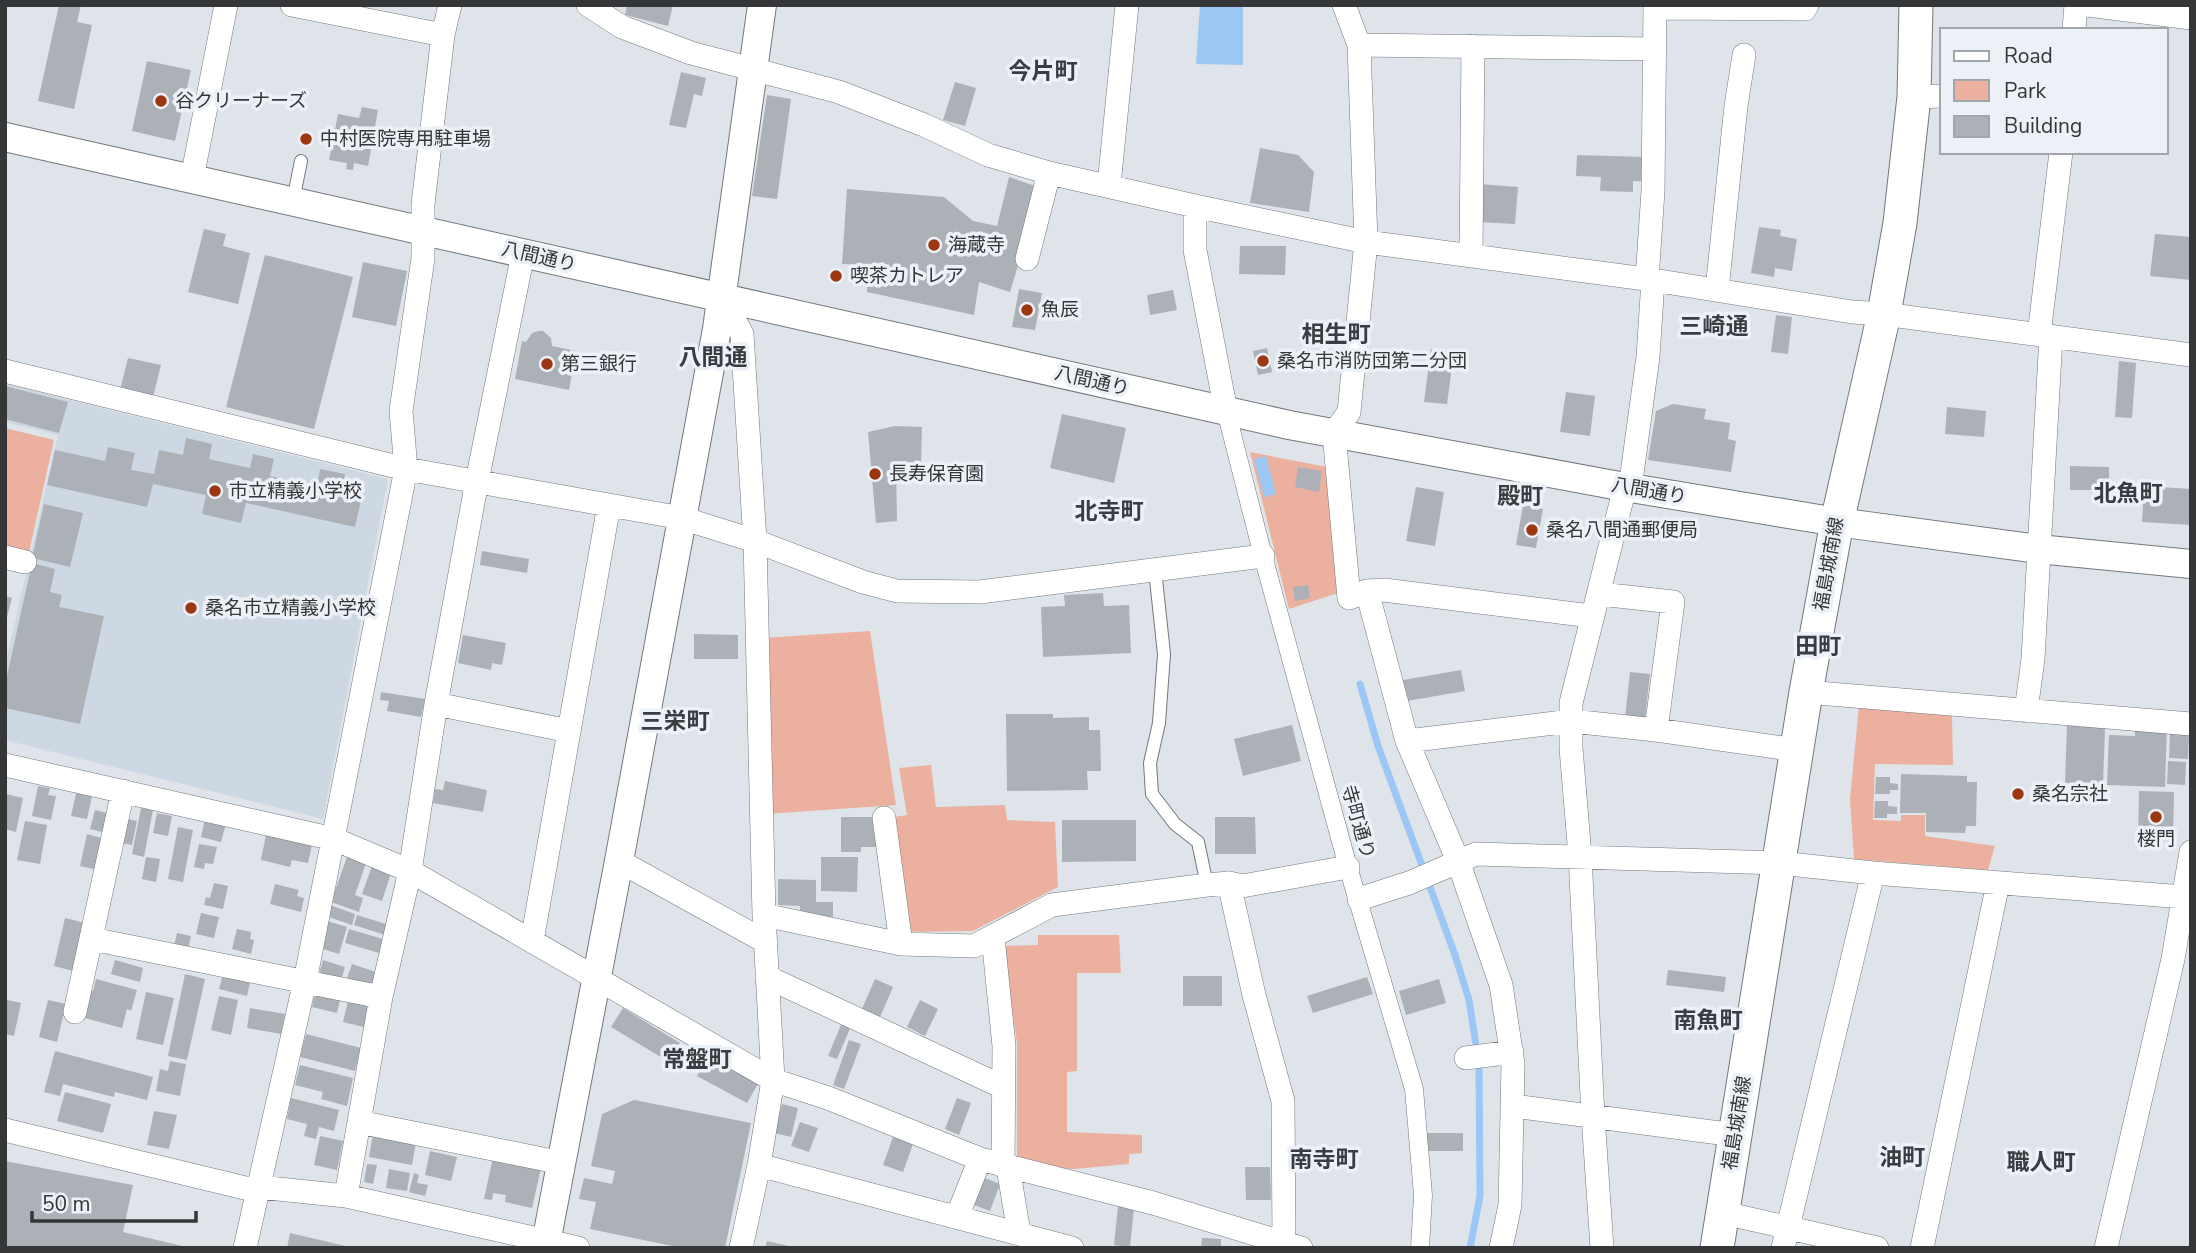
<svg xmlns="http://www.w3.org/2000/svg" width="2196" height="1253" viewBox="0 0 2196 1253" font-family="'Nunito Sans','Noto Sans JP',sans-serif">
  <rect width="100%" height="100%" fill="#dfe4ea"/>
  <path fill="#cdd8e3" d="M5 384 388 479 323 819 5 740V665L58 435 5 422Z"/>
  <path fill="#ebb19e" d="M5 428 54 440 28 557 5 552Z
    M1250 452 1327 467 1338 593 1289 609Z
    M870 631 896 805 766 814 761 638Z
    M1859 706 1952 714 1953 765 1875 764 1873 820 1901 821V815H1925V836L1995 846 1988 870 1854 859 1850 799Z
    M931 765 936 807 1005 805 1007 820 1055 822 1058 887 973 931 907 932 894 817 907 815 899 768Z
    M1038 935H1119L1121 973H1077V1071L1067 1072V1132L1142 1135V1153L1129 1154V1164L1074 1169 1024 1167 1017 1160V1043L1003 946 1038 945Z"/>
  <path fill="#9cc7f5" d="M1200 5H1243V65L1196 64Z
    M1266 456 1276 494 1264 497 1254 459Z"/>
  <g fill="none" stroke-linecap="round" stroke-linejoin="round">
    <path stroke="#9cc7f5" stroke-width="7" d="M1360 684 1378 746 1455 955 1469 1000 1479 1064 1480 1196 1470 1248"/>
  </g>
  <path fill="#acb1b7" d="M59 5H81L77 22 92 25 74 109 38 101Z
    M627 5H673L668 26 625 15Z
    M147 61 191 70 175 141 132 131Z
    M681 72 706 78 702 96 694 94 686 128 669 125Z
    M955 82 976 88 965 126 943 120Z
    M767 95 791 99 777 199 752 196Z
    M362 107 378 110 368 166 354 163 353 170 346 169 347 163 329 160 338 114 359 118Z
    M1260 148 1298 155 1314 172 1309 212 1250 203Z
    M1577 155 1643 157 1642 181H1633V192L1600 191 1601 177 1576 176Z
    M1009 177 1041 188 1010 292 979 282 974 315 867 292 868 265 842 264 847 189 944 197 973 221 997 226Z
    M1480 184 1518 187 1515 224 1477 222Z
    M1759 227 1781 230 1780 236 1797 239 1792 271 1775 268 1774 277 1751 273Z
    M204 229 226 234 223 246 250 253 238 304 188 292Z
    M2155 234 2191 237V280L2150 276Z
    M1240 246H1286L1285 275 1239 274Z
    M265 255 353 277 314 429 226 407Z
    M363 262 407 271 396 326 352 317Z
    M1019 289 1042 293 1035 330 1012 327Z
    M1173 290 1177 310 1150 315 1147 295Z
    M1776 315 1792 317 1788 354 1771 352Z
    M539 331H543L551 338 552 346 576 351 569 390 515 379 522 341 526 342 532 333Z
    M1267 348 1272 372 1258 375 1253 351Z
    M1431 349 1454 352 1447 404 1424 402Z
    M128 358 161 365 153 397 120 390Z
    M2119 361 2136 363 2132 418 2115 417Z
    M5 386 68 402 59 433 5 419Z
    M1566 392 1595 396 1590 436 1560 432Z
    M1673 404 1706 409 1704 419 1730 423 1728 439 1736 441 1731 472 1648 460 1656 411Z
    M1947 407 1986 411 1984 437 1945 434Z
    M1062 414 1126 428 1114 483 1050 468Z
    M895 426 922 427 921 463H896L897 521 876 523 868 432Z
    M186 438 212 444 209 459 250 468 253 454 274 459 270 476 317 487 320 469 345 474 341 492 362 496 355 527 246 503 241 523 202 514 206 495 153 484 147 507 47 485 55 450 105 461 108 447 135 453 131 470 154 474 159 450 183 455Z
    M2070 466 2109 467V490H2070Z
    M1298 467 1322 471 1319 492 1295 487Z
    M2144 486 2191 489V525L2142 522Z
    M1416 487 1444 492 1435 546 1406 541Z
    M44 504 83 513 70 567 32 558Z
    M1523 505 1543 509 1536 548 1516 545Z
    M482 551 529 559 527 573 480 565Z
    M32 563 55 569 50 592 62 595 59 607 104 616 80 724 5 708V685Z
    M1308 585 1310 598 1295 601 1293 587Z
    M1103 593 1104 606 1129 605 1131 653 1043 657 1041 607 1065 606 1064 595Z
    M5 596 12 598 6 621H5Z
    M694 634 738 635V659H694Z
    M463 635 506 643 502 665 492 663 491 670 458 663Z
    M1461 670 1465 691 1407 701 1403 680Z
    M1630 672 1650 674 1645 719 1625 717Z
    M381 692 425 699 421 717 387 711 389 701 380 700Z
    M1006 714H1053V718L1089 717V730H1100L1101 771H1087L1088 790 1007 791Z
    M1292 725 1301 761 1243 776 1234 739Z
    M2067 725 2105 727 2103 785 2065 783Z
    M2135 725 2167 726 2165 787 2107 785 2109 735 2135 736Z
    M2170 732 2189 733 2188 759 2169 758Z
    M2168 761 2186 762 2185 785 2167 784Z
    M1901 774 1967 776V782H1977L1976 826H1966L1965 833 1926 832V813H1900Z
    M1876 777H1890V783L1898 784V790H1890V794H1875Z
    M445 781 487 790 483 812 433 803 435 789 443 790Z
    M38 786 50 788 48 795 56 796 51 820 32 816Z
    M77 789 93 792 87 819 71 816Z
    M2139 791 2174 792 2173 841 2138 840Z
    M6 794 23 798 16 832 5 829Z
    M1875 801H1888V806L1897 807V814H1887V818H1874Z
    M141 808 153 810 144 857 132 854Z
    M95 810 111 814 106 833 90 829Z
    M157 813 172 816 168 836 153 833Z
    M841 817H878V847H861V852H841Z
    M1215 817H1255L1256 854H1215Z
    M125 818 137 821 132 845 120 843Z
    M205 819 226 824 221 842 201 837Z
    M1062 820H1136V861L1062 862Z
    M25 821 47 825 40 864 17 860Z
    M178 827 193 830 183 882 168 879Z
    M87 834 105 839 98 870 80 866Z
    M266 835 312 845 308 863 292 860 290 867 261 860Z
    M199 844 217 847 213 864 205 863 204 869 194 867Z
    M146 857 160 859 156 882 142 879Z
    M347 857 366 863 355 895 363 898 359 912 331 902Z
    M821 857H858L857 892 821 891Z
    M372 866 391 873 382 901 362 894Z
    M778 879 816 880V902H833V917L800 914V906L778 905Z
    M214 883 228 886 223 909 204 905 206 897 210 898Z
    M275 884 299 890 297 896 304 898 301 912 270 904Z
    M330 905 355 914 352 925 326 916Z
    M201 913 219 917 214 938 196 934Z
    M357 915 389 925 385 935 354 925Z
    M65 918 89 924 77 972 54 966Z
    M327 921 347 927 339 954 319 948Z
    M237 929 251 932 250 939 254 940 251 954 232 949Z
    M349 929 383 939 379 953 345 943Z
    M177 933 191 936 188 949 174 946Z
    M115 960 143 968 140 982 111 974Z
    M323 960 345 967 341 981 319 974Z
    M352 964 376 972 372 986 347 978Z
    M1668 970 1726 977 1724 992 1666 985Z
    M224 971 251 978 247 996 219 989Z
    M185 974 205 979 187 1060 168 1056Z
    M1183 976H1222V1006H1183Z
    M1367 977 1373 994 1313 1013 1307 996Z
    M96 979 137 990 131 1011 127 1009 122 1028 81 1017 89 990 93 991Z
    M875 979 893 987 880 1017 862 1009Z
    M1439 979 1446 1003 1406 1015 1399 991Z
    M316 990 341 996 337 1013 312 1007Z
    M146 992 174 998 163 1045 136 1039Z
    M219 996 238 1000 231 1035 211 1030Z
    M349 997 370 1002 364 1027 343 1022Z
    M7 1000 21 1003 14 1036 5 1034Z
    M48 1000 66 1004 57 1042 39 1037Z
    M920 1000 938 1009 925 1036 907 1027Z
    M250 1008 285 1014 281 1034 247 1028Z
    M623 1008 680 1043 669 1062 611 1027Z
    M843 1020 852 1024 837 1059 828 1056Z
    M306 1034 361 1048 355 1071 300 1057Z
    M849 1040 861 1044 844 1089 833 1085Z
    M55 1051 153 1077 147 1100 115 1092 114 1097 63 1084 60 1096 44 1092Z
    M708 1057 758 1084 747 1103 697 1076Z
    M170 1061 186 1064 180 1096 156 1091 160 1069 168 1071Z
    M300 1065 353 1078 347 1106 321 1099 323 1092 295 1085Z
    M65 1092 111 1104 103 1133 57 1121Z
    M291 1098 339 1110 334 1131 319 1127 316 1139 304 1136 307 1124 287 1119Z
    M957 1098 971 1103 959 1135 945 1129Z
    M634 1100 751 1123 725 1248H682L590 1229 596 1202 579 1199 584 1178 612 1184 615 1171 591 1166 602 1114Z
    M782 1104 798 1108 791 1137 775 1133Z
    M154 1111 177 1115 169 1149 147 1145Z
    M800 1122 818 1128 809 1152 791 1146Z
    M1426 1133H1463V1151H1426Z
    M373 1134 416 1143 412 1165 369 1157Z
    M320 1136 343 1141 337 1170 314 1165Z
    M893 1137 913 1144 903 1172 883 1165Z
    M430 1151 457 1157 451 1181 425 1175Z
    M493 1157 541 1168 532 1208 505 1202 506 1195 493 1193 492 1200 484 1199Z
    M5 1161 133 1185 123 1232 191 1248H5Z
    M367 1164 377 1165 373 1184 364 1182Z
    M1245 1167H1270L1271 1200H1246Z
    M389 1169 410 1173 407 1191 386 1188Z
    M414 1173 419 1175 417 1183 428 1185 425 1196 409 1192Z
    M980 1176 1000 1184 990 1211 969 1203Z
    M1118 1206 1134 1208 1130 1247 1114 1245Z
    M290 1233 350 1247V1248H287Z
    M1202 1238 1221 1239V1248H1201Z
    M767 1241 793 1247V1248H765Z"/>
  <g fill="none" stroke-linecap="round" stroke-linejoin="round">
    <defs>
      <path id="service" d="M293 201 301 161
        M1155 570 1164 654 1159 723 1150 763 1152 794 1175 824 1198 842 1207 885"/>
      <path id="pedestrian" d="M1226 411 1263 556 1348 867 1414 1089 1423 1195 1420 1248"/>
      <path id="minor" d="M292 5 443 35
        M588 5 622 27 691 53 839 92 924 125 988 155 1049 173 1195 206 1366 242 1653 280 1852 312 1884 314 2191 355
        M1344 5 1359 45 1366 242 1349 412 1334 433 1349 598 1367 591 1407 741 1458 861 1501 985 1513 1064 1510 1205 1501 1248
        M2088 5 2191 18
        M1655 8 1805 9 1807 5
        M2074 30 2076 5
        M1359 45 1654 49
        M1914 97 1942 96
        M192 178 226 5
        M1109 185 1127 5
        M1195 206V250L1226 411
        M1471 255 1473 46
        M1027 259 1049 173
        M1647 279 1653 191 1655 5
        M1717 290 1736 106 1744 55
        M722 297 742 334 755 541 764 915 773 1080 759 1165 741 1248
        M2039 335 2061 152
        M5 371 406 469 682 518 755 541 863 582 897 591 980 592 1263 556
        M1630 488 1648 357 1653 280
        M5 557 25 562
        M1367 591 1384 590 1591 616
        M1600 594 1673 602 1656 730
        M1806 692 2191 724
        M436 704 569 731
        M2026 711 2033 659 2051 336
        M1407 741 1571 721 1656 730 1797 750
        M5 765 334 839 410 871 773 1080 828 1098 980 1159 1153 1203 1301 1248
        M884 818 901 944
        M619 861 766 942
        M1229 883 1254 995 1283 1101 1284 1242
        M1359 899 1409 883 1476 854 1780 863 1873 873 2184 897
        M764 915 901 944 974 946 1052 905 1207 885 1229 883 1242 886 1348 867
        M993 937 1004 1046 1003 1166
        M92 939 381 997
        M532 941 609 505
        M767 977 1003 1087
        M75 1012 123 791
        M1466 1058 1512 1052
        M1513 1106 1735 1135
        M359 1122 562 1163
        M5 1130 245 1188 259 1187 346 1196 578 1248
        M759 1165 1072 1248
        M1008 1167 1019 1233
        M346 1196 381 997 410 871 436 704 477 481 523 254
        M1724 1213 1877 1248
        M957 1217 980 1159
        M245 1248 305 981 406 469 401 411 423 258V204L443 35 450 5
        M1602 1248 1593 1116 1580 856 1571 748V703L1625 487
        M1783 1248 1873 873
        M1922 1248 1998 883
        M2106 1248 2173 959 2191 852"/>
      <path id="tertiary" d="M5 137 1289 425 1625 487 1837 522 2038 549 2191 564
        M545 1248 619 861 717 329 762 5"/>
      <path id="secondary" d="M1717 1248 1806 692 1837 522 1884 314 1900 223 1914 97 1916 5"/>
    </defs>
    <use href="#service" stroke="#73787d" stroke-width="14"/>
    <use href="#pedestrian" stroke="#73787d" stroke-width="19"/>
    <use href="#minor" stroke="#73787d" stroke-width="24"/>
    <use href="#tertiary" stroke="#73787d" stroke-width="30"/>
    <use href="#secondary" stroke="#73787d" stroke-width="35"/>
    <use href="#service" stroke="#fff" stroke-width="12"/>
    <use href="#pedestrian" stroke="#fff" stroke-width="18"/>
    <use href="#minor" stroke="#fff" stroke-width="23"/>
    <use href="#tertiary" stroke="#fff" stroke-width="28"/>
    <use href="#secondary" stroke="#fff" stroke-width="33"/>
  </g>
  <g fill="#9d3711" stroke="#ecf1f7" stroke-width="2.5">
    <circle cx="161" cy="101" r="7"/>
    <circle cx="306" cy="139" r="7"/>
    <circle cx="934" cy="245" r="7"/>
    <circle cx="836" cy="276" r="7"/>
    <circle cx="1027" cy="310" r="7"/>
    <circle cx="1263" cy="361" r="7"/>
    <circle cx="547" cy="364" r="7"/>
    <circle cx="875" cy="474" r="7"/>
    <circle cx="215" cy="491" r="7"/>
    <circle cx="1532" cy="530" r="7"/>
    <circle cx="191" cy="608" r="7"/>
    <circle cx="2018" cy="794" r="7"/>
    <circle cx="2156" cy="817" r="7"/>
  </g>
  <g text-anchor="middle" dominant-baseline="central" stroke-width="7" stroke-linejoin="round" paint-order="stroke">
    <g font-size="19" fill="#343638" stroke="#ecf1f7" text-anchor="start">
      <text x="175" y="101">谷クリーナーズ</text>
      <text x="320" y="139">中村医院専用駐車場</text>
      <text x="948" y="245">海蔵寺</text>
      <text x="850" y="276">喫茶カトレア</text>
      <text x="1041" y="310">魚辰</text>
      <text x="1277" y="361">桑名市消防団第二分団</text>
      <text x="561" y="364">第三銀行</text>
      <text x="889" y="474">長寿保育園</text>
      <text x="229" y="491">市立精義小学校</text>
      <text x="1546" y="530">桑名八間通郵便局</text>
      <text x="205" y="608">桑名市立精義小学校</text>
      <text x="2032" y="794">桑名宗社</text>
      <text x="2156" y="839" text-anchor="middle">楼門</text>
    </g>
    <g font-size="19" fill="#343638" stroke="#ecf1f7">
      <text transform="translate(539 257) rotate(13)">八間通り</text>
      <text transform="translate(1092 381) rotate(13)">八間通り</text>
      <text transform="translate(1649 491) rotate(10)">八間通り</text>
      <text transform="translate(1829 564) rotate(-80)">福島城南線</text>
      <text transform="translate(1358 822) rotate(74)">寺町通り</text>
      <text transform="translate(1737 1123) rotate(-81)">福島城南線</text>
    </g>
    <g font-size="23" font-weight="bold" fill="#393d41" stroke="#ecf1f7">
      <text x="1043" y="71">今片町</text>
      <text x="1714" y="326">三崎通</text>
      <text x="1336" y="334">相生町</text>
      <text x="713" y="357">八間通</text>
      <text x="2128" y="493">北魚町</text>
      <text x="1520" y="496">殿町</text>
      <text x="1109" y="511">北寺町</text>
      <text x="1818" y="646">田町</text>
      <text x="675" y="721">三栄町</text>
      <text x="1708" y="1020">南魚町</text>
      <text x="697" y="1059">常盤町</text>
      <text x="1902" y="1157">油町</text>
      <text x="1324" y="1159">南寺町</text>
      <text x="2041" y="1162">職人町</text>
    </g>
  </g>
  <rect width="2196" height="1253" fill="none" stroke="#343638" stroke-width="14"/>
  <rect x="1940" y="28" width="228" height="126" fill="#ecf1f7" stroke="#a2a6ab" stroke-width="2"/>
  <rect x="1954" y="51" width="35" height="10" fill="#ffffff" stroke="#a2a6ab" stroke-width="2"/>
  <text x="2004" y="63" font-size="21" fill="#343638">Road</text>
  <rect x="1954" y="80" width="35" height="21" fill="#ebb19e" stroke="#a2a6ab" stroke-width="2"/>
  <text x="2004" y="98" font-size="21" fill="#343638">Park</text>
  <rect x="1954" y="116" width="35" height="21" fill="#acb1b7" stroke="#a2a6ab" stroke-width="2"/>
  <text x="2004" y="133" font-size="21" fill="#343638">Building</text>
  <path d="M32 1211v10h164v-10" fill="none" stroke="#343638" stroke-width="3.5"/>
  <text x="42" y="1211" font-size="21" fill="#343638" stroke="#ecf1f7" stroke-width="5" paint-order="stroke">50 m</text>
</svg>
